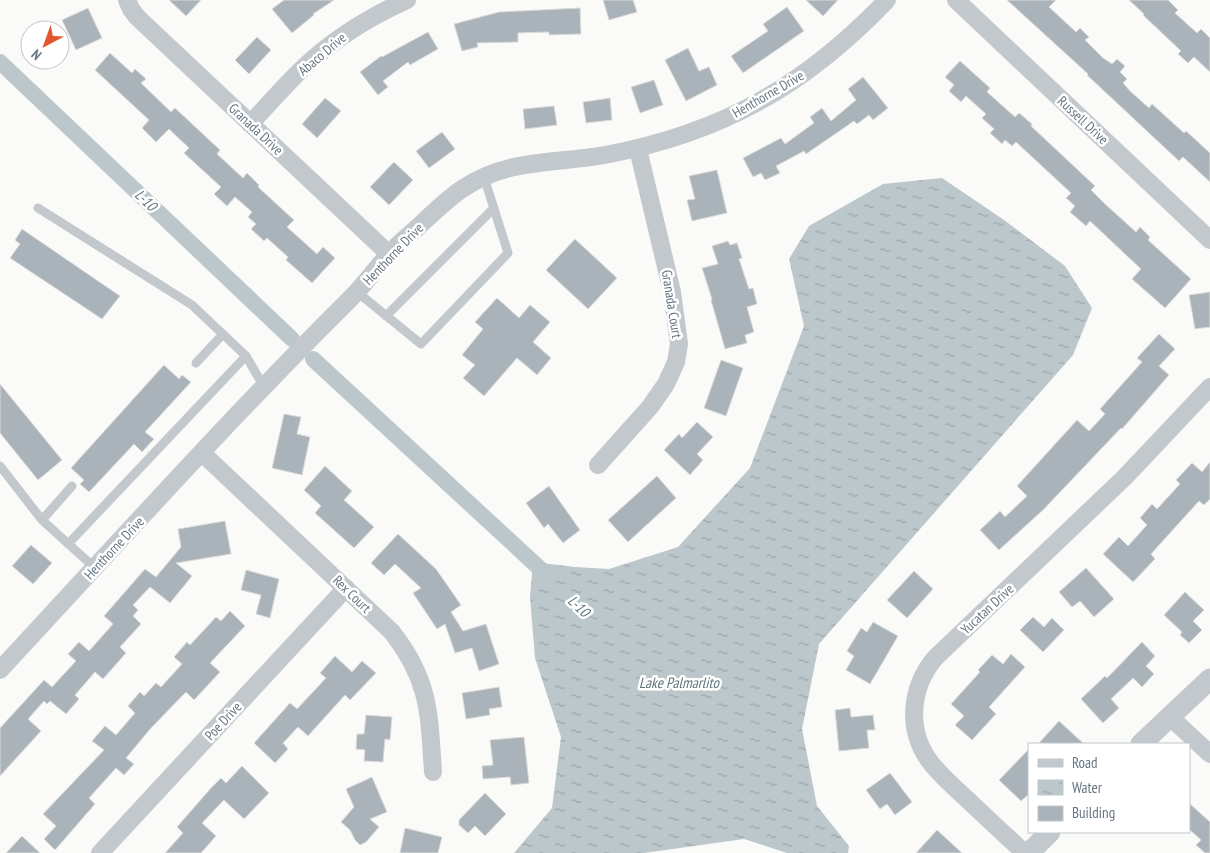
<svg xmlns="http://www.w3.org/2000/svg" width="1210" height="853" viewBox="0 0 1210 853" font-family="'PT Sans Narrow',sans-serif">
  <defs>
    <pattern id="water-ripples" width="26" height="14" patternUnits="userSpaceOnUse" patternTransform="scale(1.25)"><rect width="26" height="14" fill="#bbc7cb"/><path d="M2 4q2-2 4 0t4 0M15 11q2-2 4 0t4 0" fill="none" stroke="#9ca6aa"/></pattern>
  </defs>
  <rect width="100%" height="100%" fill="#fafaf8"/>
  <path fill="url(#water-ripples)" d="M942 178 1004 220 1065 266 1092 308 1073 355 819 644 802 729 817 806 849 846 848 853H787L744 839 644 853H514L552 808 561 737 535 658 530 597 533 562 575 567 609 569 678 547 750 468 804 326 789 259 809 226 883 184Z"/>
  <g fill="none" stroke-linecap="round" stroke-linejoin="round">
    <path stroke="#bbc7cb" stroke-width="16" d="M0 62 292 339
      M313 359 549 577"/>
  </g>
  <path fill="#aab3b9" stroke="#dcdcda" d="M169 0H201L186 16Z
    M284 0H334L313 14 314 15 292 33 272 9Z
    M603 0H633L637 12 609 20Z
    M806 0H838L823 16Z
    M1007 0H1056L1049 7 1076 32 1080 28 1089 37 1085 40 1103 58 1112 64 1117 59 1125 66 1120 72 1127 79 1123 83 1130 91 1149 108 1152 104 1184 133 1186 131 1210 153V182L1183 157 1179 161 1087 75 1088 74Z
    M1129 0H1168L1178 10 1175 13 1197 33 1201 29 1210 38V72L1194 57 1188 63 1178 54 1181 51 1143 15 1144 14Z
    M787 7 804 31 743 73 731 56 768 31 763 24Z
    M88 8 102 38 76 50 62 20Z
    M580 8 581 34 549 35V32L518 33V42L477 43 478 47 462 51 454 24 499 12Z
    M428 32 438 49 410 65 408 62 383 81 388 87 378 95 360 72 381 56 382 57Z
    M257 37 271 50 249 74 235 60Z
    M688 48 699 71 709 67 717 85 686 101 665 60Z
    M110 53 132 73 135 69 146 79 141 83 171 112 175 108 220 150 217 154 243 178 247 173 259 185 258 187 294 220 287 227 317 254 323 247 335 258 312 283 286 260 288 257 267 238 264 241 251 229 256 224 248 217 252 212 235 197 227 206 214 194 221 187 184 153 189 148 169 129 156 142 142 128 149 120 95 70Z
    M960 61 990 88 987 92 1015 117 1019 113 1032 124 1031 126 1095 186 1091 190 1105 204 1136 232 1140 227 1150 237 1148 240 1191 279 1165 308 1132 279 1141 269 1090 221 1086 226 1070 212 1075 206 1066 198 1071 193 1016 142 1012 146 1005 140 1002 144 990 133 994 129 982 118 986 114 966 96 961 102 949 91 954 85 945 77Z
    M863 77 888 108 873 120 869 115 857 124 854 121 806 154 804 151 776 166 780 173 765 180 761 173 753 177 743 158 781 138 785 144 814 123 810 117 822 108 831 121 856 100 848 89Z
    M654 80 663 105 640 113 631 87Z
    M325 98 341 111 317 138 302 124Z
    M610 98 612 120 586 123 583 102Z
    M554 106 557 125 525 129 523 109Z
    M442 132 455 149 429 168 416 151Z
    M394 162 413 180 389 205 370 187Z
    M717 170 727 213 692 221 687 200 695 199 689 176Z
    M22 229 120 296 102 319 10 258 20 244 15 240Z
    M575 239 617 278 588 309 546 270Z
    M728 241 730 245 737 243 742 258 739 259 749 289 753 288 757 304 747 307 754 332 745 335 747 343 725 349 711 300 712 299 702 268 718 264 712 246Z
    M1210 292V327L1195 329 1189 295Z
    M497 298 519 318 530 305 550 322 533 342 551 358 537 375 517 358 484 396 463 378 475 365 462 355 483 329 475 322Z
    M1159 334 1175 349 1159 366 1169 375 1122 429 1121 428 1043 510 999 550 980 530 1000 511 1005 517 1027 496 1017 486 1077 420 1089 431 1105 414 1100 409 1142 362 1137 358Z
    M721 360 743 368 726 416 704 408Z
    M164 365 179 379 182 375 191 382 145 432 154 439 142 452 134 444 89 492 80 484 84 480 71 468Z
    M0 384 62 460 38 480 0 433Z
    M284 414 301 417 297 434 310 437 302 475 272 468Z
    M697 422 713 437 697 454 703 460 690 475 664 450 679 434 682 438Z
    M1210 462V499L1204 505 1199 501 1151 554 1155 559 1133 582 1103 554 1119 537 1128 546 1147 525 1140 518 1152 504 1157 509 1180 484 1176 480 1192 463 1202 472Z
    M325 466 352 491 344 500 374 527 354 548 315 513 321 506 304 490Z
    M657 476 676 498 628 542 608 520Z
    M549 486 580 530 563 543 548 524 544 528 526 503Z
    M225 521 231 554 176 563 192 576 170 603 150 587 133 605 138 610 133 616 141 624 120 647 126 653 103 679 95 672 75 695 79 699 66 714 50 701 47 704 44 701 28 719 41 731 0 776V728L44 680 52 687 76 661 68 654 79 642 89 651 113 624 104 616 145 569 156 577 181 547 178 529Z
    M398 534 436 569 461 605 451 612 463 631 486 624 499 664 479 671 472 648 455 653 445 624 437 629 413 593 421 588 395 564 384 575 371 563Z
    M31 545 52 563 33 584 12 566Z
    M1086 568 1114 599 1094 617 1080 601 1072 607 1059 592Z
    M246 570 279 579 270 618 256 614 261 595 241 590Z
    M914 571 933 589 907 618 887 600Z
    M1185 592 1204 610 1193 621 1202 630 1189 643 1180 635 1182 632 1164 615Z
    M230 611 245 626 210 663 220 672 194 700 186 692 151 728 126 758 134 764 124 775 116 768 89 798 95 804 55 850 44 839 56 826 43 814 104 750 92 741 105 726 116 735 135 713 128 706 140 692 144 696 156 683 161 687 182 664 174 657 187 642 190 645 216 617 221 621Z
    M1033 617 1044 627 1052 618 1064 630 1043 652 1020 630Z
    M873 622 898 636 870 684 846 670 854 656 847 651 861 628 867 632Z
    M1142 642 1155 656 1146 666 1154 674 1142 687 1133 678 1111 699 1119 708 1103 723 1081 699 1105 676 1107 678Z
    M1011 654 1025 667 989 707 996 714 972 740 955 725 964 716 951 704 980 672 978 670 992 655 1003 664Z
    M335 656 352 672 362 661 376 673 350 700 345 695 308 736 298 727 283 743 288 749 275 763 254 743 290 703 297 709 326 678 320 673Z
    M499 687 502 707 489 709 490 715 466 719 462 693Z
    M850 708 851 717 873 715 875 730H867L869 748 839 751 835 710Z
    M366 715 392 717 390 740 385 739 383 762 364 761 365 750 356 749 357 734H364Z
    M1059 721 1084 744H1038Z
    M524 737 529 783 511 785 510 777 483 779 482 766 493 765 490 740Z
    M1029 749V794L1021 801 999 780Z
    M242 766 269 793 244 819 224 800 202 823 216 836 201 853H165L183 833 177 827 211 788 221 778 226 783Z
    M890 773 912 802 895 815 887 804 880 809 866 790Z
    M372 777 387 812 370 819 379 827 366 842 360 845 355 840 350 830 341 822 354 807 346 789Z
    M485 793 506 814 485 836 475 826 468 833 459 825V820Z
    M1189 803 1210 822V853H1205L1196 845 1201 840 1189 829Z
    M405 828 442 837 438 853H400Z
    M937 830 962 853H916Z
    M22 836 40 853H6Z"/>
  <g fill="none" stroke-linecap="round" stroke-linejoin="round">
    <path stroke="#c3c8cc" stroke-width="9" d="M38 208 192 305 246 356
      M357 292 421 344 508 253 484 177
      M386 316 494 208
      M196 363 223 334
      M0 466 42 520 95 568
      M42 520 72 486
      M68 544 246 356 264 387"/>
    <path stroke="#c3c8cc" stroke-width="18" d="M127 0 131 9 137 17 389 254
      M956 0 1210 240
      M250 124C268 105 285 85 304 67 334 39 369 17 407 0
      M202 453 392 632C430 681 429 713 433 772
      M598 465 650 407 666 384 676 362 679 344 672 292 638 149
      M0 670C116 545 230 418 351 298 365 284 376 268 389 254 398 244 408 236 418 227 432 214 446 200 462 189 508 158 554 164 605 155 722 133 805 86 887 0
      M1170 717 1210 754
      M100 853 346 588
      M1025 853C1006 836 987 818 969 801 956 789 942 777 931 763 906 731 910 688 935 658L1125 477 1210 387"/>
    <path stroke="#c3c8cc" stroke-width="21" d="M1141 744 1210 679
      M1029 853 1050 832"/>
  </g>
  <g text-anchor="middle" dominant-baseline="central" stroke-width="5" stroke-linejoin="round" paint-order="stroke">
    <g font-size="14" fill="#657683" stroke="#fff">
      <text transform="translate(322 54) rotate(-40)">Abaco Drive</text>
      <text transform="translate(768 94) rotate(-30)">Henthorne Drive</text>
      <text transform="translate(1083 120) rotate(43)">Russell Drive</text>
      <text transform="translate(256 129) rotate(43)">Granada Drive</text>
      <text transform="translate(393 254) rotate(-46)">Henthorne Drive</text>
      <text transform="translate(672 304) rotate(81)">Granada Court</text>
      <text transform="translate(114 548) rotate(-47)">Henthorne Drive</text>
      <text transform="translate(352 594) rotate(44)">Rex Court</text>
      <text transform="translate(987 609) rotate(-43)">Yucatan Drive</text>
      <text transform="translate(223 721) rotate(-47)">Poe Drive</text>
    </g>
    <g font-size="15" font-style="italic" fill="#60757c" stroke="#fff">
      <text transform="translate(146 200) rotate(43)">L-10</text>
      <text transform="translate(579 606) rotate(43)">L-10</text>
      <text x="679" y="682">Lake Palmarlito</text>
    </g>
  </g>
  <rect x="1028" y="743" width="162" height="90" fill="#ffffff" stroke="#c1c8cd"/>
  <rect x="1038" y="759" width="25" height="8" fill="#c3c8cc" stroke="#c1c8cd"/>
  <text x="1072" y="768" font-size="15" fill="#657683">Road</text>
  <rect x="1038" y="780" width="25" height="15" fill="url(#water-ripples)" stroke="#c1c8cd"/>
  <text x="1072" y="793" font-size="15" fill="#657683">Water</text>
  <rect x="1038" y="806" width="25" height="15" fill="#aab3b9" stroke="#c1c8cd"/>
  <text x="1072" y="818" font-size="15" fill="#657683">Building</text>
  <g transform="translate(45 45) rotate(221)"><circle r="24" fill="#ffffff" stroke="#c1c8cd"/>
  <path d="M0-4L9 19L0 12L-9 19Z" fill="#e4572e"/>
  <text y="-8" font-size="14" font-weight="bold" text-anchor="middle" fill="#657683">N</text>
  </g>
</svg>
